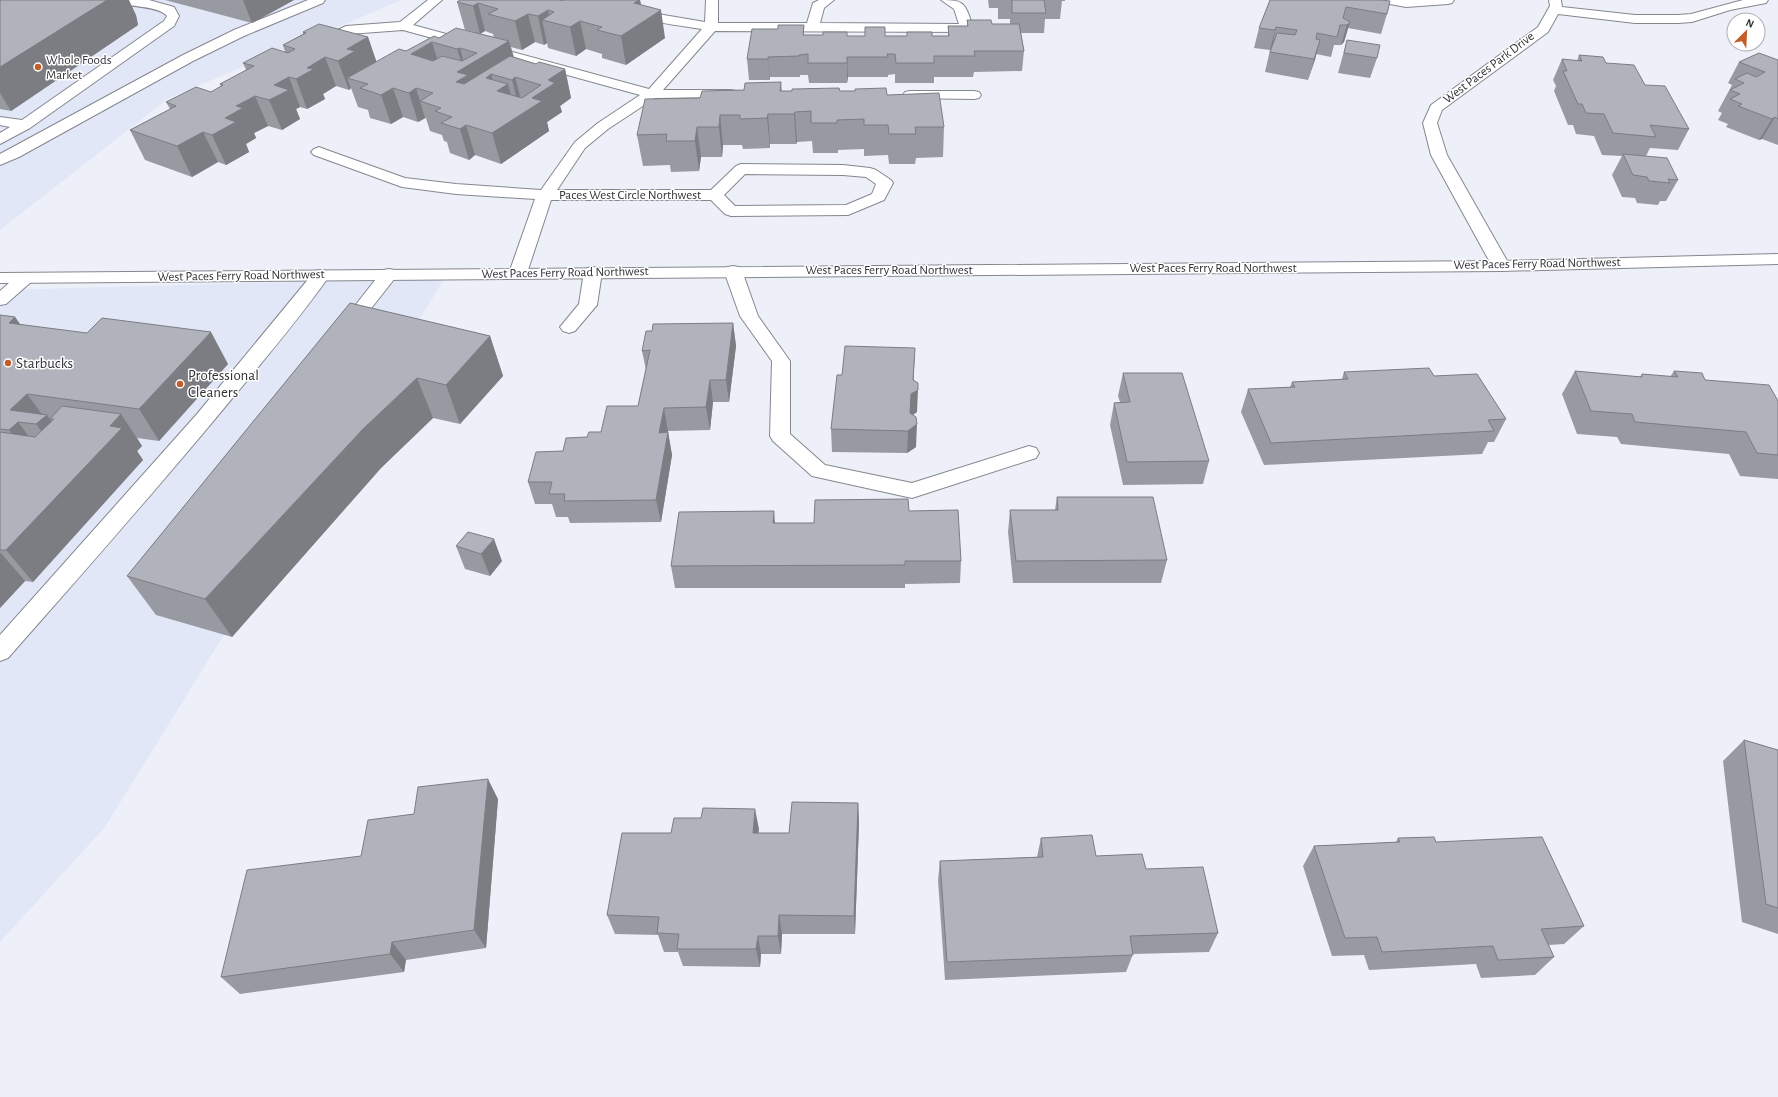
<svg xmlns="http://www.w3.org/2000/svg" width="1778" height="1097" viewBox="0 0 1778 1097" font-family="'Alegreya Sans',sans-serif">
  <rect width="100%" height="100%" fill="#edf0f8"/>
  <path fill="#e2e7f7" d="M0 0H402L169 98 0 230Z
    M445 278 105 827 0 942V290Z"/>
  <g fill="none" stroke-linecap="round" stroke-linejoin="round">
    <defs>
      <path id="service" d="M105 0H149L174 7 179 16 174 26 30 128 0 144V133L10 127 0 125V117L22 120 164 21 167 16C160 6 123 5 111 4L107 3Z
        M308 0H325L323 3 244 36 193 61 19 157 0 165V154L183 55 234 30Z
        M1382 0H1454L1452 3 1448 4 1406 7 1384 3Z
        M593 267 599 268 602 272 597 305 575 331 569 333 563 331 560 327 579 304 584 272 587 268Z
        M389 269 395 270 398 274 395 278 351 334 345 336 339 334 336 330 339 326 383 270Z
        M321 270 327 271 330 275C299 319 264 360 230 401 158 488 83 573 8 658L0 661V635L197 414 315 271Z
        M25 273 31 274 34 278 31 282 6 304 0 305V291L19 274Z"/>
      <path id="minor" d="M428 0H442L413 25 649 89 702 29C678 25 619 20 606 0H618L646 12 705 22 706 0H718V23H807L813 3 819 0H834L824 8 820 23 959 24 954 9 941 0C964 0 965 3 972 24L983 25 985 28 983 31 978 32 715 31 663 90H731L736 91 738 94 736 97 655 98 608 129 585 148 557 190H711L736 166 741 164 843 165 870 168 876 170 891 180 893 183 884 200 848 215 731 216 725 214 711 200H551L527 273 524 277 518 278 512 277 509 273 535 199 456 194 402 187 314 155 311 152 314 149 319 147 324 149 405 178 456 184 541 190 575 142 598 123 640 95 403 30 349 34 318 49 313 48 311 45 313 42 346 26 400 22ZM745 174 843 175 866 177 876 184 872 194 846 205 735 206 724 195Z
        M1549 0H1561L1562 7 1635 15H1678L1691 14 1743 0H1768L1766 3 1730 10 1692 22 1678 23H1635L1558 14 1548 32 1442 110 1437 123 1447 155 1510 266 1507 270 1501 271 1495 270 1492 266 1431 155 1423 123 1431 105 1538 27 1550 6Z
        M910 91H974L979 92 981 95 979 98 974 99 905 98 903 95 905 92Z
        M733 266 739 267 742 271 758 316 790 361V434L825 465 912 483 1029 446 1036 448 1039 453 1036 458 912 498 812 476 773 441 770 436 772 361 740 316 724 271 727 267Z"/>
      <path id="secondary" d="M1778 254V264L1501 271 0 283V273L1501 261Z"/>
    </defs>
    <use href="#service" stroke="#85878f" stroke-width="2"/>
    <use href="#minor" stroke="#85878f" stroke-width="2"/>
    <use href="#secondary" stroke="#85878f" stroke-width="2"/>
    <use href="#service" fill="#fff" fill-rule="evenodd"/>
    <use href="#minor" fill="#fff" fill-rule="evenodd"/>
    <use href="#secondary" fill="#fff" fill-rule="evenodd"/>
  </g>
  <path fill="#979aa1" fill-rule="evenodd" d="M0 0 136 15 138 25 11 111 0 109Z
    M165 0H294L252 23Z
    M563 0H640L641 5 665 38 626 65 602 58V54L586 49 576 56 548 48 547 43 544 45 535 42 522 50 511 47 514 57 536 64 565 69 571 98 560 106 562 112 547 122 549 131 501 164 475 155 469 160 450 153 447 142 444 141 442 135 430 131 426 118 418 122 403 117 391 124 370 118 368 110 358 107 351 88 349 90 336 86 323 94 325 99 307 109 300 107 296 109 300 119 282 130 268 126 254 133 256 138 246 144 249 152 226 165 218 162 192 177 145 160 130 130 170 109 166 102 211 92 221 86 220 84 246 70 243 63 285 52 283 45 303 34V32L368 37 376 62 406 51 439 38 474 32 465 30 457 2ZM485 31 493 34 494 37 480 34Z
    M988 0H1065V1H1062L1060 19H1045L1044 33H1021L1024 51 1022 71 974 72 973 77H934V83H895V74L888 75V77H848L847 83H809L808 75H800V77H770V80H749L747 59 778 29 804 25V35L847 36H948V26H967V20L992 24H1010V19H998V8H989Z
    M1270 0H1381L1387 14 1381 34 1348 28 1344 42 1341 45H1334L1331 57 1316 54 1308 80 1265 72 1270 50 1254 48 1259 28Z
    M1347 40 1377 58 1370 78 1338 73Z
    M1579 55 1606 63 1645 85 1689 129 1678 150 1650 148 1646 156 1678 180 1666 201H1660L1658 205 1637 203 1635 198 1622 197 1612 175 1622 156 1602 155 1594 136 1576 134 1573 125H1568L1554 91 1556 86 1553 80 1562 59 1577 61Z
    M1778 60V145L1762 139 1759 140 1726 127 1728 124 1718 120 1722 113 1718 111 1732 85 1728 83 1739 62Z
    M781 82 782 91H840L887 95 944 127 943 157 916 158 915 164H889L888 155 864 156V149L838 150V153H813L812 141 797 142 796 144H770V148L743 149 742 145H723L722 157H701L699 171 671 172 670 165 643 166 637 135 700 98 744 90Z
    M350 303 490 336 503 376 460 424 433 418 381 468 232 637 156 615 127 576Z
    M0 315 15 317 20 324 228 364 159 441 137 438 142 446 137 451 143 460 33 582 25 581 0 608Z
    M733 323 736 346 729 402H713L710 430 668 431V433L672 455 661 522 570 523 568 517H556L552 504H535L528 482 563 451 587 437 601 432 638 406 646 370 642 351 652 331Z
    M1575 371 1640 377 1642 374 1670 377 1674 371 1778 401V479L1740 476 1729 454 1621 444 1617 437 1577 434 1562 394Z
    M1344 372 1434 376 1506 419 1494 442H1488L1482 454 1264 465 1241 412 1248 389 1290 387 1292 382 1342 379Z
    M1123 373 1209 461 1203 484 1123 485 1110 425 1114 403 1120 402 1118 396Z
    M914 380 917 412 913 415 916 447 907 453 832 452 831 429Z
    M1057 497 1167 560 1161 583H1013L1008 532 1010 510H1055Z
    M909 511 961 561 960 583 905 584V588H675L671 566 775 523H814Z
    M468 532 502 561 490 576 465 569 456 546Z
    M1744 740 1778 750V934L1742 922 1723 761Z
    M498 799 486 948 406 960 404 972 240 994 221 977 414 814Z
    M858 803 859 823 855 934H782L781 954H761L760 967 683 966 678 952H664L658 935 615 934 607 915 671 833 759 829 758 833H789Z
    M1041 838 1096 856 1146 869 1218 933 1209 952 1133 954 1126 972 945 980 938 880 940 861 1037 857Z
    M1398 838 1436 842 1584 926 1564 944 1549 945 1554 957 1535 975 1481 978 1476 964 1369 970 1364 955 1332 956 1303 866 1314 846 1396 842Z"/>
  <path fill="#7b7d83" d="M107 0H129L136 15 138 25 11 111 0 93V67Z
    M243 0H294L252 23Z
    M537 0 554 12 548 10 550 22 542 20 547 43 544 45 538 16Z
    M639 0H640L644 21 661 10 665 38 626 65 621 36 634 3Z
    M478 3 485 31 480 34 473 6Z
    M528 14 535 42 522 50 515 21Z
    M580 21 586 49 576 56 570 27Z
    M1350 22 1344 42 1341 45 1347 25Z
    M1276 27 1272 47 1270 50 1275 30Z
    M368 37 378 66 347 78 351 88 349 90 338 61 347 49Z
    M1320 40 1315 60 1308 80 1314 59Z
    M509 41 517 70 491 74 499 103 473 96 456 82 457 72 463 68 457 49 460 48 465 67Z
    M432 42 441 71 411 54Z
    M325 57 336 86 323 94 325 99 307 109 296 79 307 68Z
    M768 57 770 77V80L768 59Z
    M847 57 848 77 847 83Z
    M565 69 571 98 560 106 562 112 547 122 549 131 501 164 492 133 532 98 548 80Z
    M289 77 300 107 296 109 300 119 282 130 269 100 274 85Z
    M515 77 523 107 519 109 512 80Z
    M508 84 515 113 497 91Z
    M393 88 403 117 391 124 381 95Z
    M416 88 425 118 418 122 409 93Z
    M255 96 268 126 254 133 256 138 246 144 249 152 226 165 212 135 236 106Z
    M795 112 797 142 796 144 794 114Z
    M768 114 770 144V148L767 118Z
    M720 115 723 145 722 157 719 127Z
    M1775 117 1762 139 1759 140 1772 119Z
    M466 125 475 155 469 160 460 129Z
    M697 127 701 157 699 171 695 141Z
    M203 132 218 162 192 177 177 146Z
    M15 317 37 349 9 323Z
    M733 323 736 346 729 402 726 380Z
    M211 332 228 364 159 441 139 409Z
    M490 336 503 376 460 424 446 385Z
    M915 348 913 393 918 390 917 412 911 416 917 424 916 447 907 453 908 431Z
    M417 378 433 418 381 468 232 637 205 599 363 429Z
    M710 380 713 402 710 430 706 407Z
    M27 394 44 417 47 415 70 447 60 457 36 424 10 410Z
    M664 408 672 455 661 522 656 500 659 433Z
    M121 414 142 446 137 451 143 460 33 582 6 550 110 426Z
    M18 422 42 454 33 462 9 430Z
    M774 511 776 534 773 523Z
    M494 539 502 561 490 576 481 554Z
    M0 552 25 581 0 608Z
    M488 779 498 799 486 948 474 930Z
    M858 803 859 823 855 934 854 916Z
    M755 809 759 829 756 852 753 833Z
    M779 915 782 934 781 954 778 936Z
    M758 936 761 954 760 967 756 949Z
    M392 942 406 960 404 972 390 954Z"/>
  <path fill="#b0b3bb" stroke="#7b7d83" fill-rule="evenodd" d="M0 0H107L0 67Z
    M460 0H560L562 1 563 0H639L634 3 661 10 621 36 597 30 602 27 580 21 570 27 542 20 554 12 548 10 538 16 528 14 515 21 488 14 498 9 478 3 473 6 457 2Z
    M1012 0H1044L1046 13H1012Z
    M1270 0H1381L1390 1 1387 14 1346 7 1343 18 1350 22 1347 25H1340L1337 37 1317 33 1316 39 1320 40 1314 59 1270 52 1277 33 1295 35 1297 30 1276 27 1275 30 1259 28Z
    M967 20H991L992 24H1019L1024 51H974L975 56H934V63H896L895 54H887L888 57H847V63H808V54L799 55V56L768 57V59H747L752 29H778V25H804L803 35H823V32H847V36H865V27H885V36H907V32H932V36H949L948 26H968Z
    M319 24 368 37 347 49 355 51 338 61 325 57 307 68 314 69 296 79 289 77 274 85 289 90 269 100 255 96 236 106 243 108 225 118 236 122 212 135 203 132 177 146 130 130 176 106 166 102 196 87 211 92 223 85 220 84 254 66 243 63 272 48 288 53 295 49 283 45 306 33 303 32Z
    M456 28 509 41 457 72 468 75 456 82 464 84 510 56 536 64 539 62 565 69 548 80 555 83 532 98 542 101 492 133 466 125 460 129 441 123 452 117 435 111 441 108 420 101 433 93 416 88 409 93 393 88 381 95 360 88 368 84 347 78 399 49 406 51 434 36 439 38ZM432 42 457 49 460 48 477 53 462 61 442 56 433 61 411 54ZM491 74 512 80 515 77 541 85 522 98 497 91 508 84 486 78Z
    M1347 40 1380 45 1377 58 1344 53Z
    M1759 53 1778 60V119L1775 117 1772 119 1738 106 1742 104 1730 99 1740 94 1730 90 1744 83 1735 79 1747 73 1756 77 1765 72 1739 62Z
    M1579 55 1603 57 1606 63 1634 65 1645 85 1665 86 1689 129 1650 125 1656 137 1613 133 1604 114 1586 113 1582 104H1578L1563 71H1567L1562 59 1582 61Z
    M781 82 780 91H792V89L839 88 840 91H855V89L886 88 887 95 939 93 944 127H915L916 134H889L888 125H864V119L837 120V123H811V111L795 112 794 114H768L767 118 740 119V115H720L719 127H697L695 141H666L667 134 637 135 645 99 700 98 702 91 744 90 745 83Z
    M1623 154 1667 158 1678 180 1668 179 1670 183 1649 181 1647 177 1633 175Z
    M350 303 490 336 446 385 417 378 363 429 205 599 127 576Z
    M0 315 15 317 9 323 87 333 102 318 211 332 139 409 27 394 10 410 47 415 36 424 18 422 9 430 0 429Z
    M733 323 726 380H710L706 407 664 408 659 433 668 432 656 500 564 501 565 494H549L552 482H528L536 452 563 451 566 438 587 437 589 432H601L607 406H638L650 350 642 351 646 331H652L653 324Z
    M845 346 915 348 913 380 918 383V390L911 394 910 413 916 417 917 424 908 431 831 429 837 375H842Z
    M1429 368 1434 376 1477 374 1506 419 1488 420 1494 431 1271 443 1248 389 1295 387 1292 382 1348 379 1344 372Z
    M1575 371 1642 377V374L1678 377 1674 371 1702 373 1705 380 1769 385 1778 401V455L1757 453 1746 432 1635 422 1632 414 1591 411Z
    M1123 373H1182L1209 461 1127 462 1114 403 1130 402Z
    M62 406 121 414 110 426 122 428 6 550H0V432L35 437 54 419H50Z
    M1057 497H1153L1167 560 1016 561 1010 510H1058Z
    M908 499 909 511 958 510 961 561H905V565L671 566 679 512 774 511 773 523H814L815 500Z
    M468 532 494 539 481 554 456 546Z
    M1744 740 1778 750V908L1766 904Z
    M488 779 474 930 392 942 390 954 221 977 247 870 361 856 368 820 414 814 418 787Z
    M792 802 858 803 854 916 779 915 778 936H758L756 949H677L679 934 657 933 659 917 607 915 622 833H671L674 818H701L703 808 755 809 753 833H789Z
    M1092 835 1096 856 1142 854 1146 869 1203 867 1218 933 1130 936 1133 955 947 962 940 861 1043 857 1041 838Z
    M1434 837 1436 842 1542 837 1584 926 1541 929 1554 957 1498 960 1493 946 1382 952 1377 937 1345 938 1314 846 1400 842 1398 838Z"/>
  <g fill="#c35e2c" stroke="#fff" stroke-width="1.5">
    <circle cx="38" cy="67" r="4"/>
    <circle cx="8" cy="363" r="4"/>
    <circle cx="180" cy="384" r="4"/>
  </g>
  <g text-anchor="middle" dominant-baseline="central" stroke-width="3" stroke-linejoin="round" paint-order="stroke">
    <g font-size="13" fill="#313236" stroke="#fff" text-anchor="start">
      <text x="46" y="60">Whole Foods<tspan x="46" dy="15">Market</tspan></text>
    </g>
    <g font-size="13" fill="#313236" stroke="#fff">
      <text transform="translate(1489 68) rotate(-37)">West Paces Park Drive</text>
      <text x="630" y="195">Paces West Circle Northwest</text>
      <text transform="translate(1537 264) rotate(-1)">West Paces Ferry Road Northwest</text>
      <text x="1213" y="268">West Paces Ferry Road Northwest</text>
      <text x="889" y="270">West Paces Ferry Road Northwest</text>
      <text transform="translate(565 273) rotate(-1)">West Paces Ferry Road Northwest</text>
      <text transform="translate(241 276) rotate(-1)">West Paces Ferry Road Northwest</text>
    </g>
    <g font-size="15" fill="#313236" stroke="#fff" text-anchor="start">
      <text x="16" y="363">Starbucks</text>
      <text x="188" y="375">Professional<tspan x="188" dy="17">Cleaners</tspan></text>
    </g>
  </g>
  <g transform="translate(1746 32) rotate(24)"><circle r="19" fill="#ffffff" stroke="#adadaf"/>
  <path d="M0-3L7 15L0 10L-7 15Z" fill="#c35e2c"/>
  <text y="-6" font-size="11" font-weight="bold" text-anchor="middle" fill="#313236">N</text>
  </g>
</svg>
